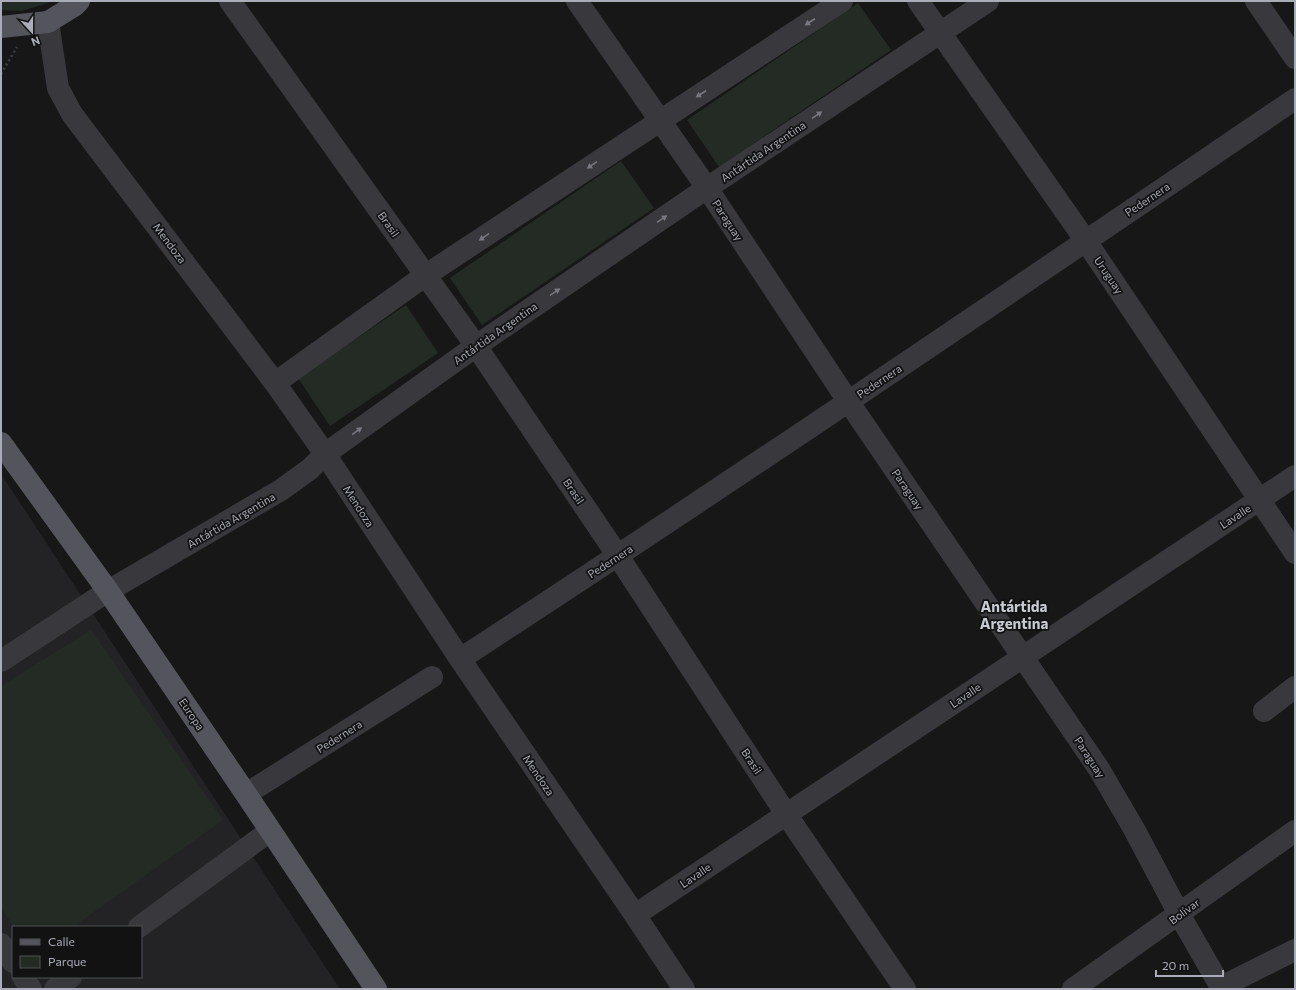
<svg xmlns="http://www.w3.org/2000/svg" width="1296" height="990" viewBox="0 0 1296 990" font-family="Commissioner,sans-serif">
  <rect width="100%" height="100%" fill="#171718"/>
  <path fill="#232325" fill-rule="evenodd" d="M1 474 340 989H1ZM13 927H141V977H13Z"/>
  <path fill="#232b24" d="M1 1H51L48 3 22 11 1 10Z
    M858 3 891 50 719 167 687 120Z
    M621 161 654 208 482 325 450 278Z
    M406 305 438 353 330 426 298 378Z
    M91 630 223 820 73 927H14L1 908V686Z"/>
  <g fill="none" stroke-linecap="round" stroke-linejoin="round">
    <path stroke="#3e3f44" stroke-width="2.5" stroke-dasharray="2 3" stroke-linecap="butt" d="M1 74 17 47"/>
    <path stroke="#38383d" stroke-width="22" d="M230 1 476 346 618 556 786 814 905 989
      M577 1 707 188 848 401 1099 769 1134 829 1179 914 1222 989
      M918 1 1086 241 1295 553
      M1256 1 1295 58
      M48 22 58 88 72 114 275 383 325 454 460 659 635 915 684 989
      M275 383 426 275 842 1
      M460 659C741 476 1018 287 1295 99
      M1 661 108 591 281 490 310 469 325 454 476 346 707 188 988 1
      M1264 711 1295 687
      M246 794 432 677
      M635 915 1295 476
      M139 927 270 831
      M1 944 13 962
      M23 977 31 989
      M1221 987 1295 950
      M55 989 71 977
      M1073 989 1295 831"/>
    <path stroke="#54555c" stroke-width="22" d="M1 27 48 22 74 6 79 1
      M1 443 108 591 246 794 376 989"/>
  </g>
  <defs><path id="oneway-solid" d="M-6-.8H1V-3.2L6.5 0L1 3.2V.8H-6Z"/></defs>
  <g fill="#777880">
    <use href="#oneway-solid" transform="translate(810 22) rotate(147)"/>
    <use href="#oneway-solid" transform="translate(701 94) rotate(147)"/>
    <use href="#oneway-solid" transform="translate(817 115) rotate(-34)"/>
    <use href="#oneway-solid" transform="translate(592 165) rotate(146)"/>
    <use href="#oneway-solid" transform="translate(662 219) rotate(-34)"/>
    <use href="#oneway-solid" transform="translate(484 237) rotate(146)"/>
    <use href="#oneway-solid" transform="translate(555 292) rotate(-34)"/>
    <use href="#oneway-solid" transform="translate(357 431) rotate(-36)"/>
  </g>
  <g text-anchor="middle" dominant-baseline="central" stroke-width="3.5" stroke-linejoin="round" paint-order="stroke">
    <g font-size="11" fill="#aaacb7" stroke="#121213">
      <text transform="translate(763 151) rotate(-34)">Antártida Argentina</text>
      <text transform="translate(1147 199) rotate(-34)">Pedernera</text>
      <text transform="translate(728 220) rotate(57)">Paraguay</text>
      <text transform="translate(389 224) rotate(55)">Brasil</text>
      <text transform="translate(170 243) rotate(53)">Mendoza</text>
      <text transform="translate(1109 275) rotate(56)">Uruguay</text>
      <text transform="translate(495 333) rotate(-35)">Antártida Argentina</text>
      <text transform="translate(879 381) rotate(-34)">Pedernera</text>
      <text transform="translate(908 489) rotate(56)">Paraguay</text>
      <text transform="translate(574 491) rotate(56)">Brasil</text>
      <text transform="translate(359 506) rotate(57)">Mendoza</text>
      <text transform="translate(1235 516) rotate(-33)">Lavalle</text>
      <text transform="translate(231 520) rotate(-30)">Antártida Argentina</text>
      <text transform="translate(610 561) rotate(-33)">Pedernera</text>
      <text transform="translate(965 695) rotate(-34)">Lavalle</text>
      <text transform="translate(192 714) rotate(56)">Europa</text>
      <text transform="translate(339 736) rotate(-32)">Pedernera</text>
      <text transform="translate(1090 757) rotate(57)">Paraguay</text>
      <text transform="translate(752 761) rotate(57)">Brasil</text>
      <text transform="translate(539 775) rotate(56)">Mendoza</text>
      <text transform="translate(695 875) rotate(-34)">Lavalle</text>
      <text transform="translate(1184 911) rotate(-36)">Bolívar</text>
    </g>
    <g font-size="15" font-weight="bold" fill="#caccd4" stroke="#121213">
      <text x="1014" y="606">Antártida<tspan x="1014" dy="17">Argentina</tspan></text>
    </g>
  </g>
  <rect width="1296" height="990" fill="none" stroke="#aaacb7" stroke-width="4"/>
  <rect x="12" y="926" width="130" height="52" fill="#121213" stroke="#4f5055"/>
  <rect x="20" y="939" width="20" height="6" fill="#54555c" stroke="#4f5055"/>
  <text x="48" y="946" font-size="12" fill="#aaacb7">Calle</text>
  <rect x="20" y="956" width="20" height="12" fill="#232b24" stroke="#4f5055"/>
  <text x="48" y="966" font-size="12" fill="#aaacb7">Parque</text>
  <g transform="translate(32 32) rotate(159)" stroke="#121213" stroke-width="3" paint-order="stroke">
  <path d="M0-3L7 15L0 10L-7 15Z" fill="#aaacb7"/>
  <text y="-6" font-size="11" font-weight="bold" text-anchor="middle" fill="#aaacb7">N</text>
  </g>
  <path d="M1156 970v6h67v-6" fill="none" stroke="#aaacb7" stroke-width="2"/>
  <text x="1162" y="970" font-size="12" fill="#aaacb7" stroke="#121213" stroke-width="3" paint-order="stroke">20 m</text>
</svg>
